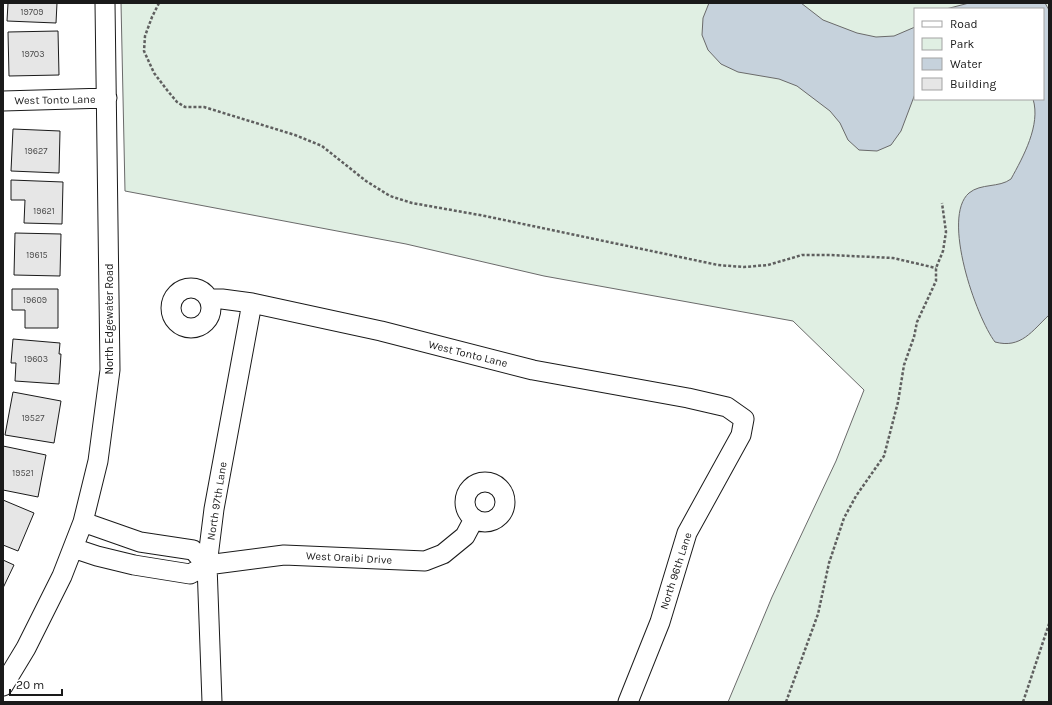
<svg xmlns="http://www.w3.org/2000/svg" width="1052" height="705" viewBox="0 0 1052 705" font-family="Karla,sans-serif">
  <rect width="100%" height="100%" fill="#fff"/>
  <path fill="#e0efe3" stroke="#6a6a6a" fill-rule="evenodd" d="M121 3H1049V702H728L772 597 836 461 864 390 793 321 544 276 406 244 125 191ZM915 9H1043V99H915Z"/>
  <path fill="#c6d2dc" stroke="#6a6a6a" d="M709 3H801L823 20 857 33 876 37 894 36 915 27V94L901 131 891 145 877 151 859 150 848 140 840 123 830 111 797 86 779 79 738 72 721 64 708 50 702 35 703 18Z
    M969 3H1045L1049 10V315C1032 331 1021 349 995 342 976 317 941 217 969 193 981 183 999 188 1011 179 1023 157 1041 125 1033 99H1043V9H946Z"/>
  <path fill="#e6e6e6" stroke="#1a1a1a" d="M8 3H57L56 23 7 21Z
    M58 31 59 75 9 76 8 32Z
    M13 129 60 131 59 173 11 171Z
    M11 180 63 182 62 224 24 223 25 200H11Z
    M15 233 61 234 60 276 14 275Z
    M12 289H58V328H25V310H12Z
    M13 339 60 343 59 354H61L59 384 15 381 16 363H11Z
    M13 392 61 401 54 443 5 435Z
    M3 446 46 455 38 497 3 490Z
    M3 500 34 513 18 551 3 545Z
    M3 560 14 565 3 588Z"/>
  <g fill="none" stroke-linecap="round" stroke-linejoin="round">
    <defs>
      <path id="minor" d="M3 101 107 98
        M171 308a20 20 0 1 1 40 0a20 20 0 1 1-40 0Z
        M210 299H222L252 303 381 331 533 370 688 398 727 407 744 419 741 435 687 533 660 622 628 702
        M465 502a20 20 0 1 1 40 0a20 20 0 1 1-40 0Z
        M83 522 140 542 193 550 207 565
        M73 548 97 556 134 565 190 574 207 565 284 555 425 561 443 554 465 536 474 519
        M3 686 26 648 62 576 83 522 98 461 110 370 105 3
        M212 702 207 565 214 509 252 303"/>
    </defs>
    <use href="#minor" stroke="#1a1a1a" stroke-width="21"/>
    <path stroke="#5f5f5f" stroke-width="2.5" stroke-dasharray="3 2" stroke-linecap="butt" d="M159 3 152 17 145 36 144 51 154 73 167 90 177 102 185 107H204L295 135 322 146 366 181 390 196 412 203 485 216 718 265 744 267 768 265 802 255H831L893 258 936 268
      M786 702 818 614 829 563 844 518 856 496 884 456 898 402 904 365 914 337 917 322 936 281V268L943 251 946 232 942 203
      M1023 702 1049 624"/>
    <use href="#minor" stroke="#fff" stroke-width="19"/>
  </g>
  <g text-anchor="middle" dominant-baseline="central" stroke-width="3" stroke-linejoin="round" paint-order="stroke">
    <g font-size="9" fill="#4d4d4d">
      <text x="32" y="12">19709</text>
      <text x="33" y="54">19703</text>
      <text x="36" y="151">19627</text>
      <text x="44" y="211">19621</text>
      <text x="37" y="255">19615</text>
      <text x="35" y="300">19609</text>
      <text x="36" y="359">19603</text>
      <text x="33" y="418">19527</text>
      <text x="23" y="473">19521</text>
    </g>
    <g font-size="11" fill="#1a1a1a" stroke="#fff">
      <text transform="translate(55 100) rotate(-1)">West Tonto Lane</text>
      <text transform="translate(109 319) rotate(-90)">North Edgewater Road</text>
      <text transform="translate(468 354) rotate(14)">West Tonto Lane</text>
      <text transform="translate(217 501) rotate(-81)">North 97th Lane</text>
      <text transform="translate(349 558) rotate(3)">West Oraibi Drive</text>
      <text transform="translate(676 571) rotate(-72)">North 96th Lane</text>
    </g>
  </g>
  <rect width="1052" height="705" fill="none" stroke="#1a1a1a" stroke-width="8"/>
  <rect x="914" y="8" width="130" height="92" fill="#ffffff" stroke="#a3a3a3"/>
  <rect x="922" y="21" width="20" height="6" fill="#ffffff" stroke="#a3a3a3"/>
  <text x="950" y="28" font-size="12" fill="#1a1a1a">Road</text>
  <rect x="922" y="38" width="20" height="12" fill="#e0efe3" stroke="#a3a3a3"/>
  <text x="950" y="48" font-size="12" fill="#1a1a1a">Park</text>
  <rect x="922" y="58" width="20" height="12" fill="#c6d2dc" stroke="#a3a3a3"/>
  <text x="950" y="68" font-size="12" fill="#1a1a1a">Water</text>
  <rect x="922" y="78" width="20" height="12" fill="#e6e6e6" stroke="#a3a3a3"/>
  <text x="950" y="88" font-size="12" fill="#1a1a1a">Building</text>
  <path d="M10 689v6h52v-6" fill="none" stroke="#1a1a1a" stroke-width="2"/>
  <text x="16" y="689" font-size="12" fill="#1a1a1a" stroke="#ffffff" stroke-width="3" paint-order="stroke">20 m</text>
</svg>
